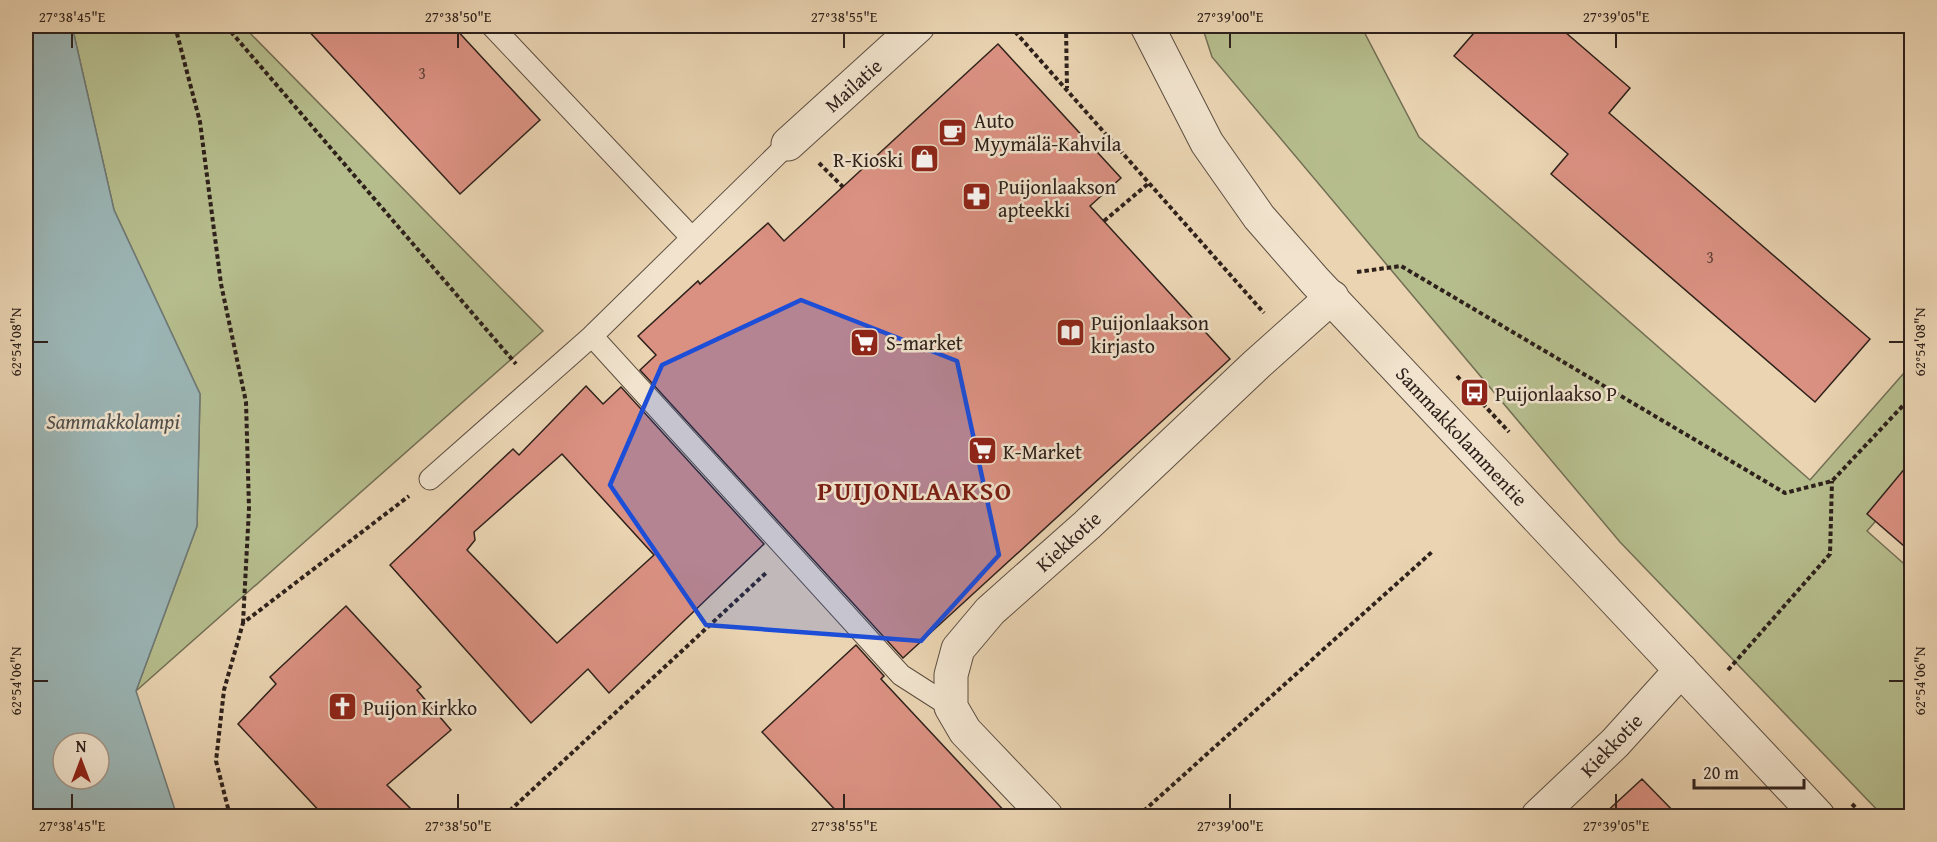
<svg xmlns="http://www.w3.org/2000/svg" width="1937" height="842" viewBox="0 0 1937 842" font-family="'Gentium Book Plus',serif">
  <rect width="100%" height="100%" fill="#ead4b2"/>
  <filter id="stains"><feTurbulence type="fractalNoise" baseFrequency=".00333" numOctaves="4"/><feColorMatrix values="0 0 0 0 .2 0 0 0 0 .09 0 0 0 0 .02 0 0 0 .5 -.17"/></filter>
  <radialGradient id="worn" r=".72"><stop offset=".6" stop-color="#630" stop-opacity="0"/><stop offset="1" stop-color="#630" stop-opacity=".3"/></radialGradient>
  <path fill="#b6bd8d" stroke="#726f54" stroke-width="1.5" d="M72 26H243L543 331 136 691 197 526 200 394 114 210Z
    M1202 26H1361L1419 137 1810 480 1911 365V481L1867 531 1911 570V816H1883L1620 542 1212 57Z"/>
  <path fill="#9bb6b6" stroke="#6f7a78" stroke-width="1.5" fill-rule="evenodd" d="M26 26H72L114 210 200 394 197 526 136 691 177 816H26ZM63 743H99V779H63Z"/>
  <path fill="#db9182" stroke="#2e211b" stroke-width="1.5" fill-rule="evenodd" d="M304 26H453L540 120 460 194Z
    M1480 26H1558L1630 88 1609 113 1870 339 1815 402 1551 174 1568 154 1454 56Z
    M998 44 1121 178 1090 206 1230 359 903 658 640 370 656 355 638 336 698 281 700 284 768 223 784 241Z
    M586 386 603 404 621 387 764 544 609 693 588 669 531 723 390 565 513 449 519 455ZM562 454 654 555 557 643 467 550 475 540 474 532Z
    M1911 461V552L1867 514Z
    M346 606 421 687 417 690 451 730 387 785 418 816H324L238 724 276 684 270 677Z
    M856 645 884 676 881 679 1009 816H841L762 732Z
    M1642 779 1678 816H1602Z"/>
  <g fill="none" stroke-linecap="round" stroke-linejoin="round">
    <defs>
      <path id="service" d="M492 26 692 238
        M788 144 592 336 901 675 951 707
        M430 479 592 336"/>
      <path id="minor" d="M788 144 918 26
        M1046 816 965 731 951 707V675L958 649 990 611 1087 525 1257 364 1332 297
        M1538 816 1615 743 1681 670"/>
      <path id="tertiary" d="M1147 26 1207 143 1259 217 1315 281 1818 816"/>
    </defs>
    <use href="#service" stroke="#5d4e41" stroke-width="23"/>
    <use href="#minor" stroke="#5d4e41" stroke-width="35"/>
    <use href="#tertiary" stroke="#5d4e41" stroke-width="35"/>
    <path stroke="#2e211b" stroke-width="4" stroke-dasharray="4.5 3" stroke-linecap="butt" d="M175 26 200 122 221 284 246 402 249 508 243 623
      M226 26 516 364
      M1010 26 1264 313
      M1066 26 1067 88
      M819 163 843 187
      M1104 221 1149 183
      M1357 272 1401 266 1785 493 1832 481 1912 396
      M1457 376 1509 432
      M1728 670 1830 554 1832 481
      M1852 804 1864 816
      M230 816 216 761 224 690 243 623 409 496
      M504 816 767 572
      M1138 816 1433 551"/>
    <use href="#service" stroke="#f1e3cd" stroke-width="21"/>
    <use href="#minor" stroke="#f1e3cd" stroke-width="33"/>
    <use href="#tertiary" stroke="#f1e3cd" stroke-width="33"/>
  </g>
  <path fill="#1d4ed8" fill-opacity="0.2" stroke="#1d4ed8" stroke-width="4.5" stroke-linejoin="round" d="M801 300 957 361 999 555 921 641 706 625 610 485 662 365Z"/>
  <path fill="none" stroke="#2e211b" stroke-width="2" d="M72 33V48M458 33V48M844 33V48M1230 33V48M1616 33V48M33 342H48M1889 342H1904M33 681H48M1889 681H1904M72 794V809M458 794V809M844 794V809M1230 794V809M1616 794V809"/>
  <defs>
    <symbol id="cafe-square" viewBox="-11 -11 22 22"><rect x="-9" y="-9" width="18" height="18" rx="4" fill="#8f2418" stroke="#f1e3cd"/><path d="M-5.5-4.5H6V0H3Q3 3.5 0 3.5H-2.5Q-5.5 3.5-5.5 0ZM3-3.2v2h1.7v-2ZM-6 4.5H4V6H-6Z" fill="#fff"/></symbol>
    <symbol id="shop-square" viewBox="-11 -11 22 22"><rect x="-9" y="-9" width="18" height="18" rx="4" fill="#8f2418" stroke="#f1e3cd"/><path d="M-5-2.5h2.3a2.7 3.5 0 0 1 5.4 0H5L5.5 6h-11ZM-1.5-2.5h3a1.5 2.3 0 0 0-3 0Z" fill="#fff"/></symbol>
    <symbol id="pharmacy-square" viewBox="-11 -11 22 22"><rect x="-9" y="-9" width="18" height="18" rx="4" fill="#8f2418" stroke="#f1e3cd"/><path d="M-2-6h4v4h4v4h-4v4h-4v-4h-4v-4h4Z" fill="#fff"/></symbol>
    <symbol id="library-square" viewBox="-11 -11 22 22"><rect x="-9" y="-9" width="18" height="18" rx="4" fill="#8f2418" stroke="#f1e3cd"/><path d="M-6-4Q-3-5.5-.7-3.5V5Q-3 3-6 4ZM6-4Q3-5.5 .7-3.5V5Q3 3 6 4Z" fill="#fff"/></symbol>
    <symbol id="supermarket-square" viewBox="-11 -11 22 22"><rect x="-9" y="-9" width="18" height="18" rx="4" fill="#8f2418" stroke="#f1e3cd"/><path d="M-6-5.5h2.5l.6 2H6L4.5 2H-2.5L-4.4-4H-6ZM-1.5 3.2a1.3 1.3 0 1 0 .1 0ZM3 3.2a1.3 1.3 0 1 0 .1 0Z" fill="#fff"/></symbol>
    <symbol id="bus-square" viewBox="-11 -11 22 22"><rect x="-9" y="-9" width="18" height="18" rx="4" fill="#8f2418" stroke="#f1e3cd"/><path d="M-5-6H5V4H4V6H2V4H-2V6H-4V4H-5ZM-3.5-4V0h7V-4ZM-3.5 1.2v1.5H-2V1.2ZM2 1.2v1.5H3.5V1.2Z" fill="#fff"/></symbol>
    <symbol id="church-square" viewBox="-11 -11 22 22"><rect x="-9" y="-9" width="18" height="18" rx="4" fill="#8f2418" stroke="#f1e3cd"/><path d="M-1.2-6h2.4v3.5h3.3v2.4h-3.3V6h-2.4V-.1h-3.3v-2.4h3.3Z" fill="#fff"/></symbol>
  </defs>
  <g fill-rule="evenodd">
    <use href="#cafe-square" x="936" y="116" width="33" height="33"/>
    <use href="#shop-square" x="908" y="142" width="33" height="33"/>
    <use href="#pharmacy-square" x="960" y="180" width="33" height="33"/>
    <use href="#library-square" x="1054" y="316" width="33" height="33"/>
    <use href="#supermarket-square" x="848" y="326" width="33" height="33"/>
    <use href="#bus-square" x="1458" y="376" width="33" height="33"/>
    <use href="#supermarket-square" x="966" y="434" width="33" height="33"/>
    <use href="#church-square" x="326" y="690" width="33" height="33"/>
  </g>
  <g text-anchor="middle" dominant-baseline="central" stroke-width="5" stroke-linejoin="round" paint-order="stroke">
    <g font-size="16" fill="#593d35">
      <text x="422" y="73">3</text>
      <text x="1710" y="257">3</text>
    </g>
    <g font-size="20" fill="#2e211b" stroke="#f1e3cd">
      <text transform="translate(853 85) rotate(-42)">Mailatie</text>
      <text transform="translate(1462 436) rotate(47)">Sammakkolammentie</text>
      <text transform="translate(1068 541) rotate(-42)">Kiekkotie</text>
      <text transform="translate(1611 745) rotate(-46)">Kiekkotie</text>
    </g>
    <g font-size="20" fill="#2e211b" stroke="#f1e3cd" text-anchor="start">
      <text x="974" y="120">Auto<tspan x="974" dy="23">Myymälä-Kahvila</tspan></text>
      <text x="903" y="159" text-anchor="end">R-Kioski</text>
      <text x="998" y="186">Puijonlaakson<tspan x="998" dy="23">apteekki</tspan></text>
      <text x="1091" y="322">Puijonlaakson<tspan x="1091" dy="23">kirjasto</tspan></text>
      <text x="886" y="342">S-market</text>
      <text x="1495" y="393">Puijonlaakso P</text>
      <text x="1003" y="451">K-Market</text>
      <text x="363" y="707">Puijon Kirkko</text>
    </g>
    <g font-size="21" font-style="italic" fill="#4f4e4a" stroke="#f1e3cd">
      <text x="113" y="421">Sammakkolampi</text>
    </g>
    <g font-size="26" font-weight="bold" letter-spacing="1.5" fill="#7a1f14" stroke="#f1e3cd">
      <text x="915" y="490">PUIJONLAAKSO</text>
    </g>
  </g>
  <rect width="1937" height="842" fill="none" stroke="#ead4b2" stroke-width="66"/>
  <g transform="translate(81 761)"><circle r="28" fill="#f1e3cd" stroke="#a39586" stroke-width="1.5"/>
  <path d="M0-4.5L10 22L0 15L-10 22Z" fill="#8f2418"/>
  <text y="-9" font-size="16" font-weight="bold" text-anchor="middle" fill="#2e211b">N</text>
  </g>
  <path d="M1694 779v9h110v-9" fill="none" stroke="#2e211b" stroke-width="3"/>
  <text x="1703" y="779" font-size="18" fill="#2e211b" stroke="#f1e3cd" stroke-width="4.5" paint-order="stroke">20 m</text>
  <rect x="33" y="33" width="1871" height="776" fill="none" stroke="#2e211b" stroke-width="2"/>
  <g font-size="15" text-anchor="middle" fill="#2e211b">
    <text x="72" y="22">27°38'45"E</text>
    <text x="458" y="22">27°38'50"E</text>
    <text x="844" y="22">27°38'55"E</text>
    <text x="1230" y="22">27°39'00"E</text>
    <text x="1616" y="22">27°39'05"E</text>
    <text transform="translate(16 342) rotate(-90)" y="5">62°54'08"N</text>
    <text transform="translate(1920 342) rotate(-90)" y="5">62°54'08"N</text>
    <text transform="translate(16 681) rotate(-90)" y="5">62°54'06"N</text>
    <text transform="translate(1920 681) rotate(-90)" y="5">62°54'06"N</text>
    <text x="72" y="831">27°38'45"E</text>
    <text x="458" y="831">27°38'50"E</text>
    <text x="844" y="831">27°38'55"E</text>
    <text x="1230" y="831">27°39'00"E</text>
    <text x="1616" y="831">27°39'05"E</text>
  </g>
  <rect width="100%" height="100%" filter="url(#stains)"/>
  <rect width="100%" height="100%" fill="url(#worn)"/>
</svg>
